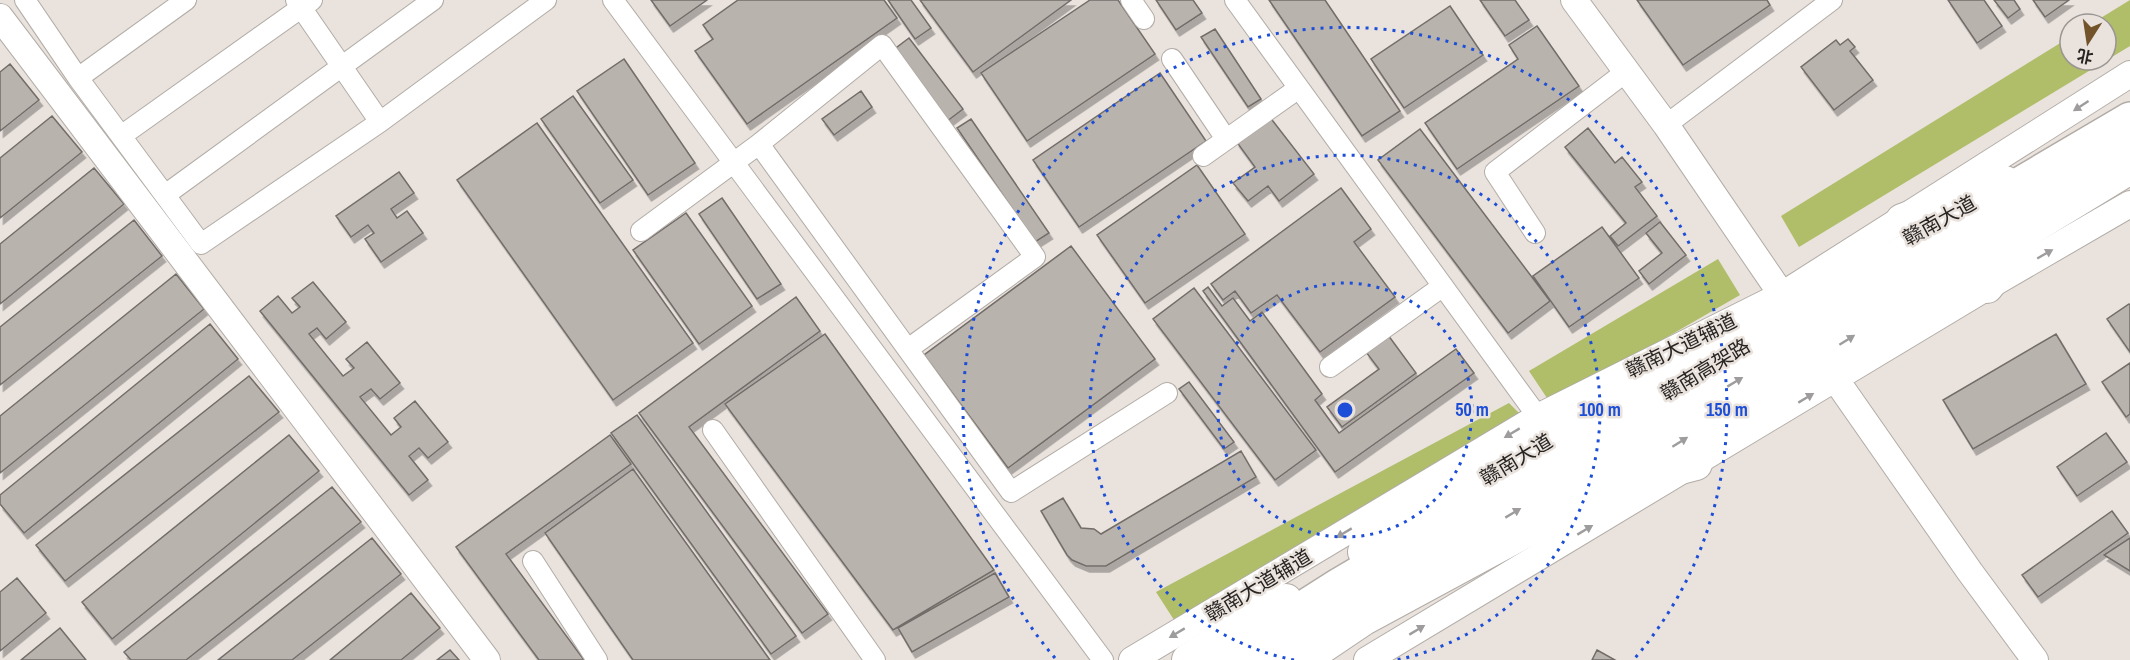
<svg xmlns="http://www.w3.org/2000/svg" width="2130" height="660" viewBox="0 0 2130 660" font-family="'Archivo Narrow','Noto Sans SC',sans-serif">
  <defs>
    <filter id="shadow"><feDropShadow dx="3.5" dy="6" stdDeviation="0" flood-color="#0004"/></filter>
  </defs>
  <rect width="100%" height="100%" fill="#e9e2dd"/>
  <path fill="#b0bd69" d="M2130 0V46L1799 247 1781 216 2070 37V60H2106V24H2091Z
    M1718 259 1740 295 1551 404 1529 371Z
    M1509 403 1523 417 1176 623 1156 592Z"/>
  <path fill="#b9b3ae" stroke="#736d69" stroke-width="1.5" filter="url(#shadow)" d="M651 0H707L670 26Z
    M738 0H884L897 18 747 124 695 51 713 39 703 25Z
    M888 0H911L931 28 915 39Z
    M920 0H1071L973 72Z
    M1090 0H1118L1155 54 1027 141 981 73Z
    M1156 0H1193L1202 13 1176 30Z
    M1269 0H1325L1400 111 1362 136Z
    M1480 0H1515L1529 20 1505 36Z
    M1637 0H1767L1770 5 1683 65Z
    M1948 0H1984L2002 26 1977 43Z
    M1994 0H2014L2020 9 2008 18Z
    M2033 0H2069L2045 17Z
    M1450 6 1483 55 1404 108 1371 59Z
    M1537 26 1579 86 1457 169 1425 123 1518 59 1509 45Z
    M1215 29 1261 99 1248 107 1201 37Z
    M909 38 963 109 946 122 892 51Z
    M1848 39 1855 47 1850 51 1873 80 1834 110 1801 67 1836 40 1840 45Z
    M624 59 695 163 648 195 577 91Z
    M10 64 39 100 0 131V72Z
    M1160 73 1206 141 1079 227 1033 160Z
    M861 91 872 107 834 135 822 119Z
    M573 96 633 180 600 203 541 119Z
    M52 116 82 152 0 218V158Z
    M1269 116 1314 174 1279 201 1268 186 1248 201 1233 183 1255 167 1236 141Z
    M971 119 1049 233 1035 242 957 128Z
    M537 123 693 343 613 400 457 180Z
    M1588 128 1615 163 1622 157 1642 182 1635 187 1657 216 1618 246 1610 236 1626 223 1565 147Z
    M1420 129 1550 301 1508 333 1378 160Z
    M1197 165 1245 234 1145 303 1097 235Z
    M94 168 124 204 0 304V244Z
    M399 172 414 193 391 209 397 218 407 211 423 233 381 262 365 239 374 233 368 225 351 237 336 216Z
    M1341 188 1371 229 1354 242 1395 297 1320 352 1277 295 1251 313 1235 291 1223 300 1211 284Z
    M722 198 781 284 757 299 699 214Z
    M686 213 752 306 699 344 633 250Z
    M134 220 162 256 0 385V327Z
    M1660 222 1686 255 1649 284 1639 271 1662 253 1646 233Z
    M1602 227 1639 278 1569 327 1533 276Z
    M1071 246 1155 359 1008 468 924 355Z
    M176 274 204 309 0 473V416Z
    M313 282 346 322 326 339 317 328 309 334 343 376 354 368 346 359 367 342 400 383 380 399 371 389 360 397 391 435 401 427 394 418 415 401 448 442 428 458 419 448 409 456 428 480 409 495 260 311 278 296 292 313 300 307 292 298Z
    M1208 287 1222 306 1233 298 1250 321 1262 312 1322 394 1315 400 1339 433 1456 349 1474 373 1335 472 1203 291Z
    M1194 288 1316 450 1275 480 1153 319Z
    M796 297 820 331 689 427 828 614 802 633 639 413Z
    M2129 304 2130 305V352L2107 319Z
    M210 324 238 359 24 533 0 504V495Z
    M825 334 994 570 893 630 725 404Z
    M2056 334 2086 384 1973 449 1943 400Z
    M1388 335 1416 373 1342 427 1327 407 1379 369 1366 352Z
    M2130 363V414L2126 417 2102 382Z
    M249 376 279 412 65 581 36 545Z
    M1189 382 1234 442 1224 449 1179 389Z
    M637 415 796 636 771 654 611 433Z
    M2106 433 2127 462 2077 496 2057 467Z
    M289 435 319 471 112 639 82 602Z
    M610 435 631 464 506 554 584 660H539L456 547Z
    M1241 451 1256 477 1106 566H1086L1072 560 1067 555 1041 511 1063 498 1081 528 1094 529 1101 534Z
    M633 469 770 660H633L545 533Z
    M332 487 361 522 186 660H131L124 652Z
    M2112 511 2128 533 2038 597 2022 575Z
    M372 538 401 574 292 660H218Z
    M2130 538V571L2104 555Z
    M995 573 1009 597 912 652 898 628Z
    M17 578 46 613 0 651V592Z
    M411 593 440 628 401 660H330Z
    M60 628 86 660H21Z
    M450 650 459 660H437Z
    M1597 650 1615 660H1592Z"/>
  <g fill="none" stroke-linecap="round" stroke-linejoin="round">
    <defs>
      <path id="minor" d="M25 0 78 78 201 244 380 122 546 0
        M296 0 380 122
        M613 0 1103 660
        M1131 0 1144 19
        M1235 0 1538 417
        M1172 59 1226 139
        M78 78 186 0
        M1666 125 1832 0
        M121 136 312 0
        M759 144 882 45 1035 257 908 349
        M1203 156 1299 88
        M165 195 433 0
        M641 231 759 144 1011 492 1167 393
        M1535 233 1495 172 1627 71
        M1330 367 1443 286
        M713 430 875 660
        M533 561 597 660"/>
      <path id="tertiary" d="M1574 0 1666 125 1782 295
        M0 17 487 660
        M1836 380 1970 572 2035 660
        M1132 660 1538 417 1782 295 2130 74
        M1367 660 1987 287 2130 204"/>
      <path id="primary" d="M1902 220 2005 182
        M1987 287 2025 238
        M1638 479 1696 464
        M1364 552 1553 436 1724 340
        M1188 660 1286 600
        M1303 660 1364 619 1606 488 2130 168"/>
      <path id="trunk" d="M1221 660 1339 585 2130 119
        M1263 660 2130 148"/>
    </defs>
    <use href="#minor" stroke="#b2aca7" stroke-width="22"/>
    <use href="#tertiary" stroke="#b2aca7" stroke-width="28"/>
    <use href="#primary" stroke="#b2aca7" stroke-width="34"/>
    <use href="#trunk" stroke="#b2aca7" stroke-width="36"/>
    <use href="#minor" stroke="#fff" stroke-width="20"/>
    <use href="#tertiary" stroke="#fff" stroke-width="26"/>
    <use href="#primary" stroke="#fff" stroke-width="32"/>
    <use href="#trunk" stroke="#fff" stroke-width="33"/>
  </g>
  <defs><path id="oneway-solid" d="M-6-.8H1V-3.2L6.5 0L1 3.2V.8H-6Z" transform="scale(1.5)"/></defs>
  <g fill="#9e9c9c">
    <use href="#oneway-solid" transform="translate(2081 106) rotate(147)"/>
    <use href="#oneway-solid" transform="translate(2045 254) rotate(-30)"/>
    <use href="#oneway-solid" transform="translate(1847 340) rotate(-32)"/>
    <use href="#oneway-solid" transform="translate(1735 382) rotate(-31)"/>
    <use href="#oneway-solid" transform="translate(1806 398) rotate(-31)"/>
    <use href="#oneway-solid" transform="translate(1512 433) rotate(149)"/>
    <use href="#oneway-solid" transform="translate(1680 442) rotate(-32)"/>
    <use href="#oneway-solid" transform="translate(1513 513) rotate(-31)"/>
    <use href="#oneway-solid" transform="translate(1585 530) rotate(-31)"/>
    <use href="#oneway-solid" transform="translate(1344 533) rotate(149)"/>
    <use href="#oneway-solid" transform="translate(1417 630) rotate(-31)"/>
    <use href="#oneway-solid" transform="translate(1177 633) rotate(149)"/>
  </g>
  <g fill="none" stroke="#1d4ed8" stroke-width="3" stroke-dasharray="3 6">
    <circle cx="1345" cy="410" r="127"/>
    <path d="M1294 660A255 255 0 1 1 1396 660"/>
    <path d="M1055 658A382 382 0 1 1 1635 658"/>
  </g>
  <g text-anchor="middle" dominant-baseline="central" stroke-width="5" stroke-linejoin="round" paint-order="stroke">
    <g font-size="20" fill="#272422" stroke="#e9e2dd">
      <text transform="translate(1939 220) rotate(-29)">赣南大道</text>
      <text transform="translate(1681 345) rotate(-26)">赣南大道辅道</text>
      <text transform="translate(1705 369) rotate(-31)">赣南高架路</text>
      <text transform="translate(1516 459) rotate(-31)">赣南大道</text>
      <text transform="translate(1258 585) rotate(-31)">赣南大道辅道</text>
    </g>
  </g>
  <circle cx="1345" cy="410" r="9" fill="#1d4ed8" stroke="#e9e2dd" stroke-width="3"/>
  <g font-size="18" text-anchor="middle" font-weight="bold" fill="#1d4ed8" stroke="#e9e2dd" stroke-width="5" stroke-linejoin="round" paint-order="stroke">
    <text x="1472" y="416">50 m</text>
    <text x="1600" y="416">100 m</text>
    <text x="1727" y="416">150 m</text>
  </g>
  <g transform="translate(2088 42) rotate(192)"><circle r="28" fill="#e9e2dd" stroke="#9b9692" stroke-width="1.5"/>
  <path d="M0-4.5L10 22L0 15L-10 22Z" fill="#735329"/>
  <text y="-9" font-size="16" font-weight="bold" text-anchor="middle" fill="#272422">北</text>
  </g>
</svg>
